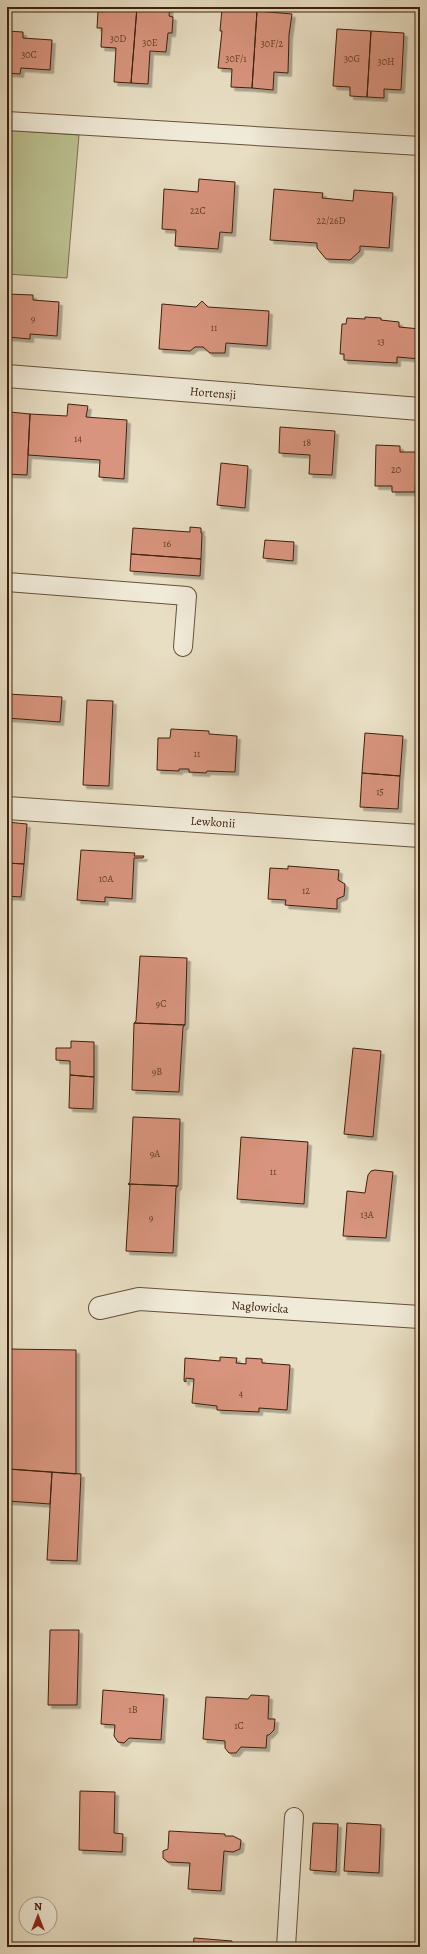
<svg xmlns="http://www.w3.org/2000/svg" width="427" height="1954" viewBox="0 0 427 1954" font-family="Alegreya,serif">
  <defs>
    <filter id="shadow"><feDropShadow dx="3.5" dy="3.5" stdDeviation="0" flood-color="#0004"/></filter>
  </defs>
  <rect width="100%" height="100%" fill="#e8dec3"/>
  <filter id="stains"><feTurbulence type="fractalNoise" baseFrequency=".005" numOctaves="4"/><feColorMatrix values="0 0 0 0 .2 0 0 0 0 .09 0 0 0 0 .02 0 0 0 .5 -.17"/></filter>
  <radialGradient id="worn" r=".72"><stop offset=".6" stop-color="#630" stop-opacity="0"/><stop offset="1" stop-color="#630" stop-opacity=".3"/></radialGradient>
  <path fill="#bbc090" stroke="#7c704e" d="M7 130 79 135 67 278 7 274Z"/>
  <path fill="#d8947e" stroke="#3e200c" filter="url(#shadow)" d="M103 7H137L131 83 114 82 116 48 101 47 102 28H97L98 11 103 12Z
    M137 7H170L169 16 173 17 172 33H168L166 52 150 51 148 84 131 83Z
    M222 9 257 11 252 88 231 87 232 69 218 68 222 31H220Z
    M257 11 292 14 289 35 288 73 274 72 273 90 252 88Z
    M337 29 371 31 367 97 350 96V87L333 86Z
    M7 31 23 32V38L52 40 50 70 21 68 20 74 7 73Z
    M371 31 404 33 401 90 384 89V98L367 97Z
    M199 179 235 182 232 233 220 232 218 249 175 246 176 230 162 229 164 189 198 192Z
    M274 189 323 193 322 198 353 201 354 190 393 193 389 248 360 246V251L350 260 326 259 317 248V243L270 240Z
    M7 294 33 295V300L59 302 57 336 30 334V339L7 337Z
    M202 301 208 307 269 311 267 346 226 343 225 353H210L203 347H195L190 351 159 349 162 304 196 307Z
    M365 317 381 318V320L399 322V327L420 329V359L397 357V363L344 360V354H340L342 324H346L347 318 365 319Z
    M68 404 88 406 86 417 127 420 124 479 99 477 100 460 28 455 30 414 67 416Z
    M10 412 30 414 27 475 7 474V422H9Z
    M280 427 335 431 332 475 309 474 310 455 279 453Z
    M376 445 400 446V452H417L415 492H392V486H375Z
    M221 463 248 466 245 508 217 505Z
    M190 527 201 528V533H202L201 559 131 554 133 528 190 532Z
    M265 540 294 542 293 561 263 558Z
    M131 554 201 559 200 576 130 571Z
    M7 694 62 697 60 722 7 718Z
    M87 700 113 701 109 786 83 785Z
    M171 729 209 731V734L237 736 235 772 207 771 206 773 189 772V769H179V771L157 770 158 738H170Z
    M365 733 403 736 400 776 362 773Z
    M362 773 400 776 398 809 360 807Z
    M7 822 27 824 24 864 7 863Z
    M81 850 135 853 134 856H144L143 858H134L132 899 105 897V902L77 900Z
    M7 863 24 864 21 897 7 896Z
    M288 866 339 870 338 880 345 884 344 896 337 899V909L285 905 286 900 268 899 270 868 288 869Z
    M140 956 187 958 185 1025 134 1023 136 1021Z
    M134 1023 185 1025 183 1027 179 1092 132 1090Z
    M71 1041 94 1042V1077L70 1075V1061L56 1060V1048H71Z
    M353 1048 381 1051 373 1137 344 1134Z
    M70 1075 94 1077 93 1109 69 1108Z
    M133 1117 180 1119 178 1186 128 1184 130 1182Z
    M241 1137 308 1142 304 1204 237 1199Z
    M375 1170 393 1172 386 1238 343 1236 347 1191 365 1193 368 1175 371 1171Z
    M128 1184 178 1186 176 1188 173 1253 126 1251 130 1185Z
    M7 1349 76 1350V1474L7 1469Z
    M220 1357 237 1358 236 1363 246 1364V1358L262 1359V1363L290 1365 287 1410 259 1408V1412L217 1410V1406L192 1403 194 1379 186 1378V1382L184 1381 185 1358 220 1361Z
    M7 1469H10L9 1493H7Z
    M10 1469 52 1472 50 1504 8 1501Z
    M52 1472 81 1474 77 1561 47 1560Z
    M50 1630H79L77 1705H48Z
    M103 1690 164 1695 161 1740 129 1738 124 1743 118 1742 114 1736 115 1725 101 1724Z
    M251 1695 269 1696 268 1719H275L274 1730 269 1735H267L266 1748 241 1747 236 1753H229L225 1748V1741L203 1739 206 1697 248 1699Z
    M80 1791 115 1792 114 1833 123 1834 122 1852 79 1850Z
    M313 1823 338 1824 336 1872 310 1870Z
    M347 1823 381 1825 379 1873 344 1871Z
    M169 1831 225 1834V1836H233L241 1840 240 1849 233 1852 224 1851 221 1891 188 1889 190 1863 168 1862 163 1858V1851L168 1849Z
    M194 1938 232 1941V1947H193Z"/>
  <g fill="none" stroke-linecap="round" stroke-linejoin="round">
    <defs>
      <path id="lane" d="M7 121 420 146
        M7 582 187 596 183 647
        M286 1947 294 1817"/>
      <path id="street" d="M7 376 420 409
        M7 808 420 836
        M100 1308 139 1299 420 1317"/>
    </defs>
    <use href="#lane" stroke="#68503a" stroke-width="20"/>
    <use href="#street" stroke="#68503a" stroke-width="24"/>
    <use href="#lane" stroke="#f0ead8" stroke-width="18"/>
    <use href="#street" stroke="#f0ead8" stroke-width="22"/>
  </g>
  <g text-anchor="middle" dominant-baseline="central" stroke-width="3" stroke-linejoin="round" paint-order="stroke">
    <g font-size="10" fill="#643d28">
      <text x="118" y="38">30D</text>
      <text x="150" y="42">30E</text>
      <text x="272" y="43">30F/2</text>
      <text x="29" y="54">30C</text>
      <text x="236" y="58">30F/1</text>
      <text x="352" y="58">30G</text>
      <text x="386" y="61">30H</text>
      <text x="198" y="210">22C</text>
      <text x="331" y="220">22/26D</text>
      <text x="33" y="318">9</text>
      <text x="214" y="327">11</text>
      <text x="381" y="341">13</text>
      <text x="78" y="438">14</text>
      <text x="307" y="442">18</text>
      <text x="396" y="469">20</text>
      <text x="167" y="543">16</text>
      <text x="197" y="753">11</text>
      <text x="380" y="791">15</text>
      <text x="106" y="878">10A</text>
      <text x="306" y="890">12</text>
      <text x="161" y="1003">9C</text>
      <text x="157" y="1071">9B</text>
      <text x="155" y="1153">9A</text>
      <text x="273" y="1171">11</text>
      <text x="367" y="1214">13A</text>
      <text x="151" y="1217">9</text>
      <text x="241" y="1393">4</text>
      <text x="133" y="1709">1B</text>
      <text x="239" y="1725">1C</text>
    </g>
    <g font-size="12" fill="#3e200c" stroke="#f0ead8">
      <text transform="translate(213 393) rotate(5)">Hortensji</text>
      <text transform="translate(213 822) rotate(4)">Lewkonii</text>
      <text transform="translate(260 1307) rotate(4)">Nagłowicka</text>
    </g>
  </g>
  <rect width="427" height="1954" fill="none" stroke="#e8dec3" stroke-width="24"/>
  <rect x="8" y="8" width="411" height="1938" fill="none" stroke="#3e200c" stroke-width="2"/>
  <rect x="12" y="12" width="403" height="1930" fill="none" stroke="#3e200c"/>
  <g transform="translate(38 1916)"><circle r="19" fill="#f0ead8" stroke="#a99986"/>
  <path d="M0-3L7 15L0 10L-7 15Z" fill="#8f2418"/>
  <text y="-6" font-size="11" font-weight="bold" text-anchor="middle" fill="#3e200c">N</text>
  </g>
  <rect width="100%" height="100%" filter="url(#stains)"/>
  <rect width="100%" height="100%" fill="url(#worn)"/>
</svg>
